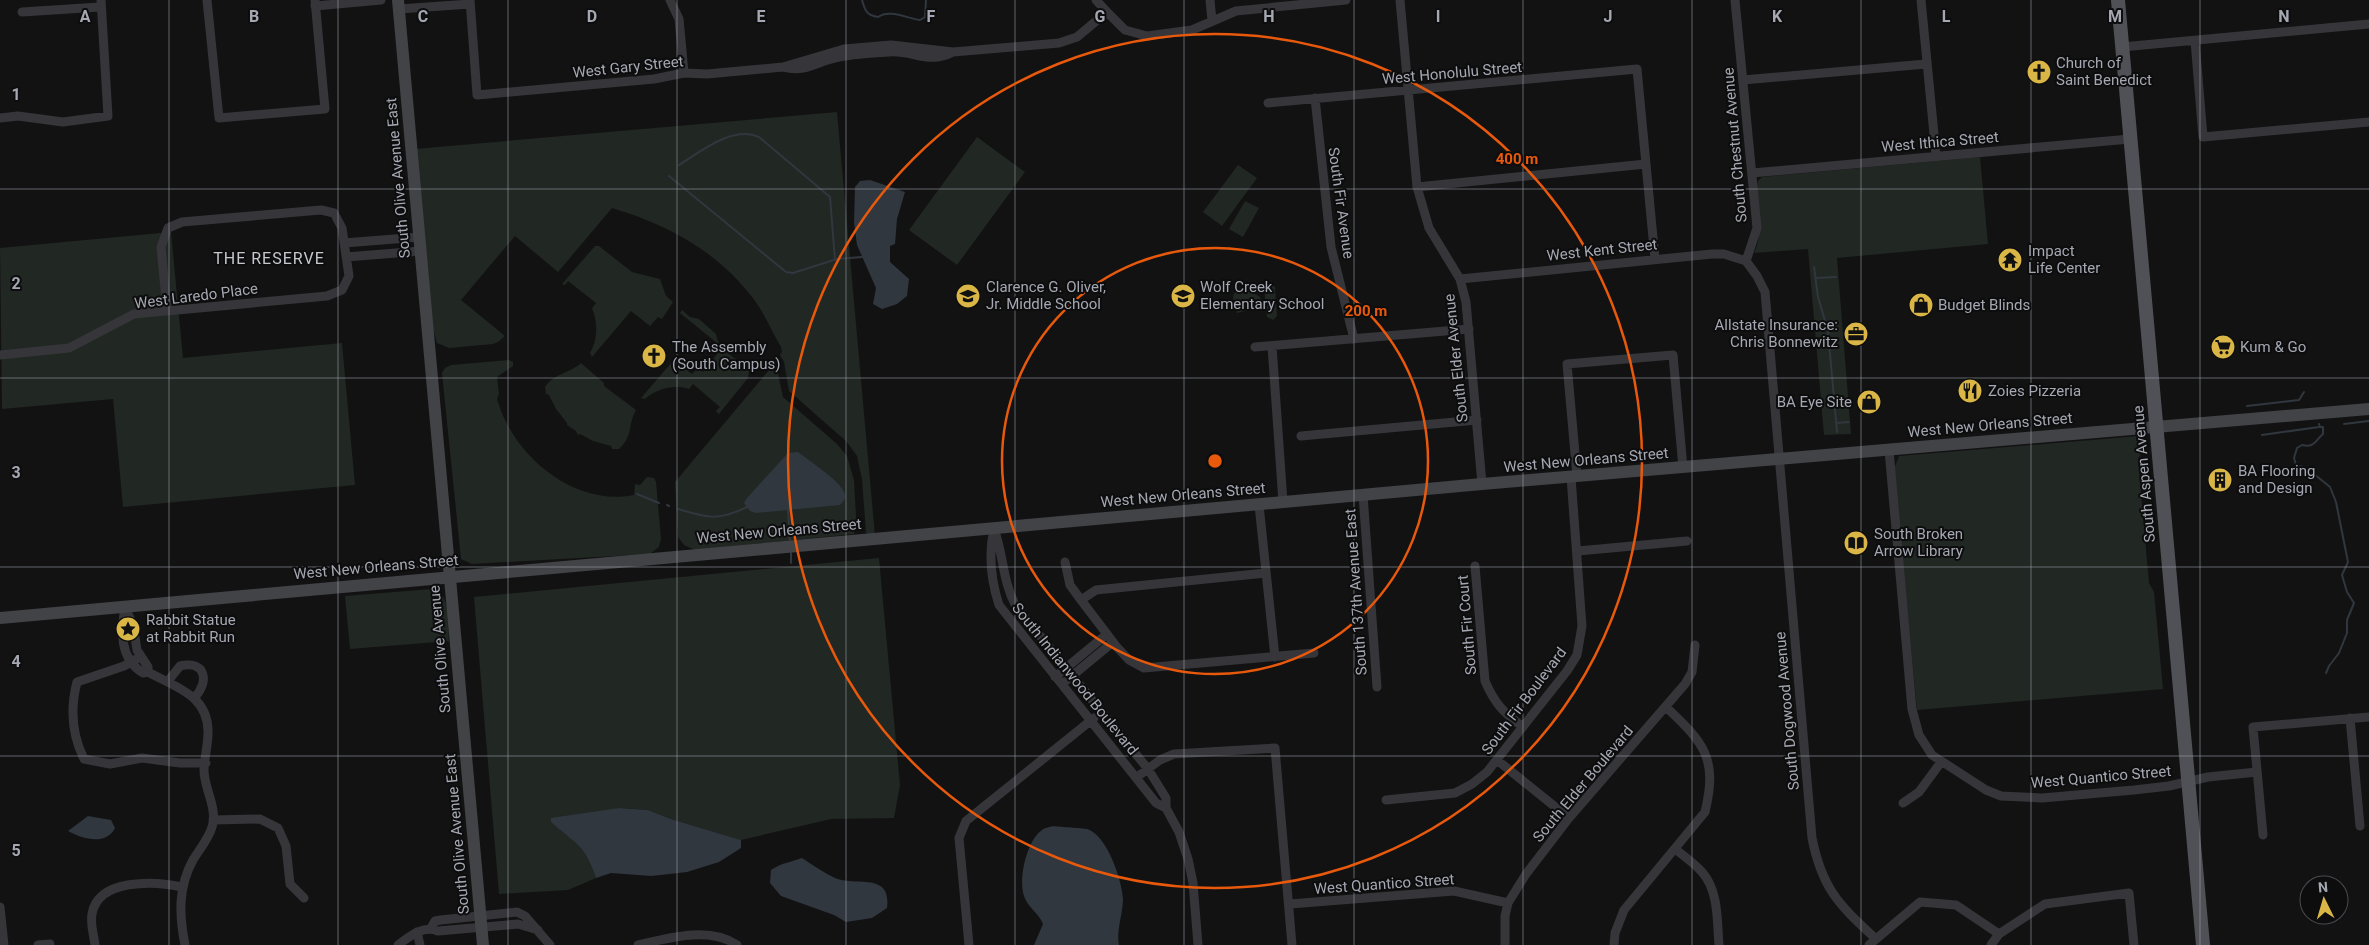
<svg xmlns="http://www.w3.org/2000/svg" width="2369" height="945" viewBox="0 0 2369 945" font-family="Roboto,sans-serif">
  <rect width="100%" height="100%" fill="#121213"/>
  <path fill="#212722" d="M837 112 875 536 866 533 862 479 857 456 846 441 789 391 784 362 780 355 782 352 781 347C771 330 764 312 752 297 717 251 666 224 612 208L558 272 515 236 461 300 505 336 498 342 493 344 449 348 437 343 430 318 415 149Z
    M977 137 1025 172 957 265 909 230Z
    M1980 157 1988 244 1837 258 1851 434 1824 435 1808 249 1754 253C1767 225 1752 206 1758 181L1762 177Z
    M1238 165 1257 178 1222 226 1203 212Z
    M1245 201 1259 208 1243 237 1229 229Z
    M171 232 183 358 342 343 355 485 123 507 113 399 2 409 0 248Z
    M595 246H599L632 272 660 279 666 296 673 302 662 319 658 317 650 326 631 311 592 357 590 353C598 339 598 323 592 308L596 303 568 281 565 285 562 284Z
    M1267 285H1272L1275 287 1277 316 1273 320 1267 317 1264 288Z
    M1246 288 1260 297 1262 307 1237 313 1233 297 1235 291Z
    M682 310 690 317 699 319 716 334C718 351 738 358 749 371L748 378 719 414 716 411 720 407 693 384 689 389C674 384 656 389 645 399L641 398 672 362 678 367 681 365 692 374 698 368 703 372 718 353 713 349 717 343 680 313Z
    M509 360 513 362V366L497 377 499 394 497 399C513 456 574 507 634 495L635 484 640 485 647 477 654 478 656 482 661 539 659 547 650 554 472 564 461 559 442 373 445 368 451 365Z
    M581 363 604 383V386L636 410C627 426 634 435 619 449H612L611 446 593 441 580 434 578 435 576 431 567 425V423L556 409 549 395 546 394 545 387C554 373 569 374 581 363Z
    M774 364 777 369 783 397 837 444 847 456 854 480 856 516 854 534 695 550 684 545 678 537 675 482Z
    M2139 436 2143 450 2138 459 2149 583 2154 592 2163 689 1917 710 1894 469 1899 456Z
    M879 558 900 785 894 818 831 819 741 840 671 819 648 810 619 808 560 830C579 843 589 856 596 878L568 890 499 894 474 597Z
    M432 589C452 593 448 625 449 641L350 649 345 596Z"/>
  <path fill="#31373e" d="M870 180 905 192 897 219 895 244 890 246V262L909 279 907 296 897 304 882 309 873 304 876 288 857 245 854 223 855 187 860 181Z
    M798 452C808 460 842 482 845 494 846 499 843 502 840 505L756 513 750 511 744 503 747 498 788 453Z
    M619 808 648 810 671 819 741 840V848L719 862 687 872 651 876 611 873 596 878C584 843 575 844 551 822V818Z
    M88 816 111 820 115 828C106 846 82 839 68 831Z
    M1053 826C1060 827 1082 828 1087 829 1107 835 1122 880 1123 899 1123 914 1116 930 1119 945H1034L1043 924C1039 913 1028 908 1024 896 1018 879 1027 840 1042 830 1044 828 1050 827 1053 826Z
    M802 858C813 865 824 873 835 878 855 887 892 871 887 908L872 918 846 922 834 915 781 896 770 883 771 870C783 862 789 863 802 858Z"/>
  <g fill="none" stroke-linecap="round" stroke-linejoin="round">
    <path stroke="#31373e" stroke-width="2" d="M862 0C865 10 866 15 878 17 890 9 906 18 920 20L925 17 926 0
      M679 165C700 152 733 125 759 137L830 197 835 260
      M669 176 786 272 793 273 837 259 862 257
      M1814 267 1818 297 1828 331 1837 432
      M1816 278 1836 277
      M2247 406 2299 400 2304 392
      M1836 423 1849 422
      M2319 424 2320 427H2323V434C2315 441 2314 448 2302 445L2297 448 2294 458 2296 465 2308 469 2330 487 2336 502 2348 562 2342 575 2347 592 2354 603 2347 620V633L2339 653 2329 666 2326 673
      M2344 424 2369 421
      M2262 435 2319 427
      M637 494 659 503
      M667 505 669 506
      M678 509C707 518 719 521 747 507
      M788 510 789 526
      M789 533 790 540
      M791 553V563"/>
    <path stroke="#36363a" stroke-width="9" d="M207 0 219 118 325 109 315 0
      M470 0 477 95 654 79 684 73 707 74 783 67 844 49 891 45 953 52 1059 43 1077 37 1107 12 1125 30 1147 36 1192 30 1236 11 1346 0
      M670 0 679 19 684 73
      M1096 0 1107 12
      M1210 0 1212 21
      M1400 0 1417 187 1429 228 1460 279 1466 302 1482 484
      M1735 0 1757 228 1746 261 1757 276 1765 292 1812 838C1822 888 1838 904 1875 938
      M1921 0 1936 155
      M315 6 381 0
      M399 9 470 4
      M22 12 100 7
      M2195 41 2203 137 2369 122
      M2122 47 2369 24
      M783 67C808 73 816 61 839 57 855 54 872 53 889 52 914 50 928 65 953 52
      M1743 80 1926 64
      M1315 98 1331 247 1354 339
      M1268 103 1637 69 1655 259
      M0 118 18 116 63 122 108 116 101 0
      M1752 173 2130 139
      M1417 187 1646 164
      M344 243 420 237
      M346 257 421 251
      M1460 279 1712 254H1724L1746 261
      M1272 346 1283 502
      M1255 347 1469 329
      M0 355 69 348 134 314 327 296 342 290 349 276 342 228 334 213 321 210 182 222 168 228 161 247 167 310
      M1301 436 1477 420
      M1889 450 1912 709 1919 735 1932 755 1986 790 2001 796 2042 798 2134 790 2169 786 2208 777 2257 772
      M1577 476 1567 364 1673 355 1683 468
      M1363 495 1377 687
      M1259 505 1275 657
      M994 529C1004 555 1002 581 1016 606L1148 769 1166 798V808L1179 832 1188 859 1193 883 1198 945
      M994 529C988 555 991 580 999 605L1156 803 1166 808
      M1578 551 1687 541
      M1065 562 1070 585 1081 600 1116 646 1129 660 1144 668 1314 653
      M1475 566 1485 681C1495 704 1503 712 1523 727
      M1081 600 1096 590 1266 573
      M125 607C121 631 119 658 143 673L148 672C175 687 209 695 208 733 208 745 204 760 204 770 204 789 218 808 212 827 209 838 199 850 193 860 178 887 179 915 185 945
      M125 607 133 625 137 650 148 667V672
      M140 657 124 666 77 682C70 709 72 735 84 759L110 764 142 758 180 763H206
      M1055 677 1107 634
      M1067 680 1113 642
      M168 681 180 666C205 660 210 681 195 697
      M2350 718 2360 826
      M1497 760 1569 818
      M1137 777 1160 760 1174 754 1275 748 1292 945
      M1386 800 1455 793 1472 784 1487 772 1567 671 1577 655 1582 626 1571 477
      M1903 803 1919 792 1941 762
      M213 820 260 819 278 828 286 846 290 884 304 898
      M2263 835 2253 727 2369 717
      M1675 849C1684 856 1694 863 1702 872 1719 891 1717 922 1719 945
      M1290 904 1454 891 1508 903
      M0 907 4 945
      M431 928 435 921 441 920 517 912 525 916 550 945
      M417 932 420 945
      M38 945 50 944
      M95 945C94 935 90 925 92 914 98 878 155 881 182 887
      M398 945C410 936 423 925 438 931L518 924 538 930
      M638 945C668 938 710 926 737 945
      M969 945 959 838 966 821 1094 718
      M1505 945V916L1508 903 1526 874 1569 818 1685 684 1692 672 1695 645
      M1614 945 1615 933 1624 910 1705 812C1718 758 1704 743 1666 707
      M1869 945 1920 902 1956 905 1999 934
      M1991 945 1999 934 2045 904 2129 893 2134 945"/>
    <path stroke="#424347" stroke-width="12" d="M398 0 483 945
      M0 618 1482 484 2369 409"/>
    <path stroke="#505156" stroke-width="14" d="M2118 0 2203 945"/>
  </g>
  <path fill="none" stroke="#a5a8b2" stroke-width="1" stroke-opacity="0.55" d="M169 0V945M338 0V945M508 0V945M677 0V945M846 0V945M1015 0V945M1184 0V945M1354 0V945M1523 0V945M1692 0V945M1861 0V945M2031 0V945M2200 0V945M0 189H2369M0 378H2369M0 567H2369M0 756H2369"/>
  <g fill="none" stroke="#e8590c" stroke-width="2.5">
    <circle cx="1215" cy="461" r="213"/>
    <circle cx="1215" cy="461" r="427"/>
  </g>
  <defs>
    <symbol id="church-disc" viewBox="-11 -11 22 22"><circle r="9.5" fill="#d9b645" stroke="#0d0d0e"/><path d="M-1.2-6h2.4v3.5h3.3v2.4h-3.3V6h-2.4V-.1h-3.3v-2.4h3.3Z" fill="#111"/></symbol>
    <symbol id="temple-disc" viewBox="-11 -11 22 22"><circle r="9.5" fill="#d9b645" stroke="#0d0d0e"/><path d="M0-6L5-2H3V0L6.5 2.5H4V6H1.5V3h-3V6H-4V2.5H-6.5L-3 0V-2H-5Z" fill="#111"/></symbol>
    <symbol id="school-disc" viewBox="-11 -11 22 22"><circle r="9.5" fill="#d9b645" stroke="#0d0d0e"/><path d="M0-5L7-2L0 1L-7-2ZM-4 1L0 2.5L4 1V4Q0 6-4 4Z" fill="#111"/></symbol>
    <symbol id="shop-disc" viewBox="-11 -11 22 22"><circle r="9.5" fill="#d9b645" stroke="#0d0d0e"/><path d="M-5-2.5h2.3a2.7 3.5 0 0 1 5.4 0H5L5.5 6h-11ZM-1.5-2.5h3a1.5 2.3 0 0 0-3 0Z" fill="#111"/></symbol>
    <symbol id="office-disc" viewBox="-11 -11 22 22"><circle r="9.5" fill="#d9b645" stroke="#0d0d0e"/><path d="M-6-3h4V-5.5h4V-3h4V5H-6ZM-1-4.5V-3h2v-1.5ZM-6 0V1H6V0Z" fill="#111"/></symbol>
    <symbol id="supermarket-disc" viewBox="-11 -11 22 22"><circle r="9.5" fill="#d9b645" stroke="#0d0d0e"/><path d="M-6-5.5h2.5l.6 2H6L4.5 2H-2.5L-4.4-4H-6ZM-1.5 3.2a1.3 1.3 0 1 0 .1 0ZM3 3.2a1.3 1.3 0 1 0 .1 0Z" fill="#111"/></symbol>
    <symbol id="restaurant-disc" viewBox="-11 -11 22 22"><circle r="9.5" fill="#d9b645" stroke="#0d0d0e"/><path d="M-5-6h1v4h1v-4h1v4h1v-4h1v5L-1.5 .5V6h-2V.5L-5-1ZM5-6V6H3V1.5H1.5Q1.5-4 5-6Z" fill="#111"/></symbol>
    <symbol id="building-disc" viewBox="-11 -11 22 22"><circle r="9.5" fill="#d9b645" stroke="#0d0d0e"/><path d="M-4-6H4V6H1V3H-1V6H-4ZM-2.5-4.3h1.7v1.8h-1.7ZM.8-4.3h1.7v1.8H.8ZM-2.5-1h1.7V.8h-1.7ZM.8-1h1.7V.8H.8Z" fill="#111"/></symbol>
    <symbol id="library-disc" viewBox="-11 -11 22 22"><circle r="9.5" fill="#d9b645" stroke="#0d0d0e"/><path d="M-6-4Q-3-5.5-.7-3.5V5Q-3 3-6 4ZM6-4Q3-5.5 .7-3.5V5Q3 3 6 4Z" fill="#111"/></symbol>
    <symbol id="sight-disc" viewBox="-11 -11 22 22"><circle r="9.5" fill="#d9b645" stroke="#0d0d0e"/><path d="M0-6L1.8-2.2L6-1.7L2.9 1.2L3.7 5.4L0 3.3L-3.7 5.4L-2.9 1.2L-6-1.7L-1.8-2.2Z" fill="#111"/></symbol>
  </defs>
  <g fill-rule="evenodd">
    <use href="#church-disc" x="2025" y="58" width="28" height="28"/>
    <use href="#temple-disc" x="1996" y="246" width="28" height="28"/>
    <use href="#school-disc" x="954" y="282" width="28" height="28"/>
    <use href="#school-disc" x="1169" y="282" width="28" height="28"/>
    <use href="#shop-disc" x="1907" y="291" width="28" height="28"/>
    <use href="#office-disc" x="1842" y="320" width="28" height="28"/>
    <use href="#supermarket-disc" x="2209" y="333" width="28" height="28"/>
    <use href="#church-disc" x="640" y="342" width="28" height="28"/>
    <use href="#restaurant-disc" x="1956" y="377" width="28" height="28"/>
    <use href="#shop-disc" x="1855" y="388" width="28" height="28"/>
    <use href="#building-disc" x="2206" y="466" width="28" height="28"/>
    <use href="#library-disc" x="1842" y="529" width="28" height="28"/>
    <use href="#sight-disc" x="114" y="615" width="28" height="28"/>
  </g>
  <g text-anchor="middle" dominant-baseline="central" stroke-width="4" stroke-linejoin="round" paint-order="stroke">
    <g font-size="15" fill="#a5a8b2" stroke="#0d0d0e" text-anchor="start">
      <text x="2056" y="63">Church of<tspan x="2056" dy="17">Saint Benedict</tspan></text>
      <text x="2028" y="251">Impact<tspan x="2028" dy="17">Life Center</tspan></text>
      <text x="986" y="287">Clarence G. Oliver,<tspan x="986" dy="17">Jr. Middle School</tspan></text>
      <text x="1200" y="287">Wolf Creek<tspan x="1200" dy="17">Elementary School</tspan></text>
      <text x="1938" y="305">Budget Blinds</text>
      <text x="1838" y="325" text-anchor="end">Allstate Insurance:<tspan x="1838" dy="17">Chris Bonnewitz</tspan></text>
      <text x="672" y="347">The Assembly<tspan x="672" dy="17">(South Campus)</tspan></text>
      <text x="2240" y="347">Kum &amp; Go</text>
      <text x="1988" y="391">Zoies Pizzeria</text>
      <text x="1852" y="402" text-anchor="end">BA Eye Site</text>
      <text x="2238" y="471">BA Flooring<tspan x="2238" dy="17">and Design</tspan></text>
      <text x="1874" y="534">South Broken<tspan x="1874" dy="17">Arrow Library</tspan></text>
      <text x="146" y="620">Rabbit Statue<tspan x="146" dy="17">at Rabbit Run</tspan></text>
    </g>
    <g font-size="15" fill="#a5a8b2" stroke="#0d0d0e">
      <text transform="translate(628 67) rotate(-6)">West Gary Street</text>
      <text transform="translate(1452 73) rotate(-5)">West Honolulu Street</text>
      <text transform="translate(1940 142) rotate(-5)">West Ithica Street</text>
      <text transform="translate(1735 145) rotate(-95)">South Chestnut Avenue</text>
      <text transform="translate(398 178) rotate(-95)">South Olive Avenue East</text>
      <text transform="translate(1341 203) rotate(82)">South Fir Avenue</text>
      <text transform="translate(1602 250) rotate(-6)">West Kent Street</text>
      <text transform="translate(196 296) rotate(-7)">West Laredo Place</text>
      <text transform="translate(1456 358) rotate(-96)">South Elder Avenue</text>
      <text transform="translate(1990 425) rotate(-5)">West New Orleans Street</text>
      <text transform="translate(1586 460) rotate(-5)">West New Orleans Street</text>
      <text transform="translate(2144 474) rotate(-95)">South Aspen Avenue</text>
      <text transform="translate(1183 495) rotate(-5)">West New Orleans Street</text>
      <text transform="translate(779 531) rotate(-5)">West New Orleans Street</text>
      <text transform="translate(376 567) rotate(-5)">West New Orleans Street</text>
      <text transform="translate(1356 592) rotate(-94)">South 137th Avenue East</text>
      <text transform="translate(1467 625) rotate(-95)">South Fir Court</text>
      <text transform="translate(440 649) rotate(-95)">South Olive Avenue</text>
      <text transform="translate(1075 679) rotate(51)">South Indianwood Boulevard</text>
      <text transform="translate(1524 701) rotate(-53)">South Fir Boulevard</text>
      <text transform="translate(1787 711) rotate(-95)">South Dogwood Avenue</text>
      <text transform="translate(2101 777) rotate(-5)">West Quantico Street</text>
      <text transform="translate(1583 784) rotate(-50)">South Elder Boulevard</text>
      <text transform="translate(457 834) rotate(-95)">South Olive Avenue East</text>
      <text transform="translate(1384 884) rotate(-4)">West Quantico Street</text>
    </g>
    <g font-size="16" letter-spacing="1" fill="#c6c7cf" stroke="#0d0d0e">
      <text x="269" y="258">THE RESERVE</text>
    </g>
  </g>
  <g font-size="16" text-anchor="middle" font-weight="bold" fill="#a5a8b2" stroke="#0d0d0e" stroke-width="4" stroke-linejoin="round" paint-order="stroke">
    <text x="85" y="22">A</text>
    <text x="254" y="22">B</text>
    <text x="423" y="22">C</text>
    <text x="592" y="22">D</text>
    <text x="761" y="22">E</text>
    <text x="931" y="22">F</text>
    <text x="1100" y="22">G</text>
    <text x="1269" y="22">H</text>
    <text x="1438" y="22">I</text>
    <text x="1608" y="22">J</text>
    <text x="1777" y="22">K</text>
    <text x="1946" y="22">L</text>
    <text x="2115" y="22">M</text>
    <text x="2284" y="22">N</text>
    <text x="16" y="100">1</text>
    <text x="16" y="289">2</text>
    <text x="16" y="478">3</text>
    <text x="16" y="667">4</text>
    <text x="16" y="856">5</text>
  </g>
  <circle cx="1215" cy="461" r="8" fill="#e8590c" stroke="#0d0d0e" stroke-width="2.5"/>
  <g font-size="15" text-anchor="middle" font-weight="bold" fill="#e8590c" stroke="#0d0d0e" stroke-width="4" stroke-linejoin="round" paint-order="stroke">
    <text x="1517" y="164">400 m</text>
    <text x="1366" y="316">200 m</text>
  </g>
  <g transform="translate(2324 900) rotate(355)"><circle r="24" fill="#0d0d0e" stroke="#4a4b50"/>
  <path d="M0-4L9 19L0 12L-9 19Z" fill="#d9b645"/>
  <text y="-8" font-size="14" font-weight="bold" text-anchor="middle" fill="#a5a8b2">N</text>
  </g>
</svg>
